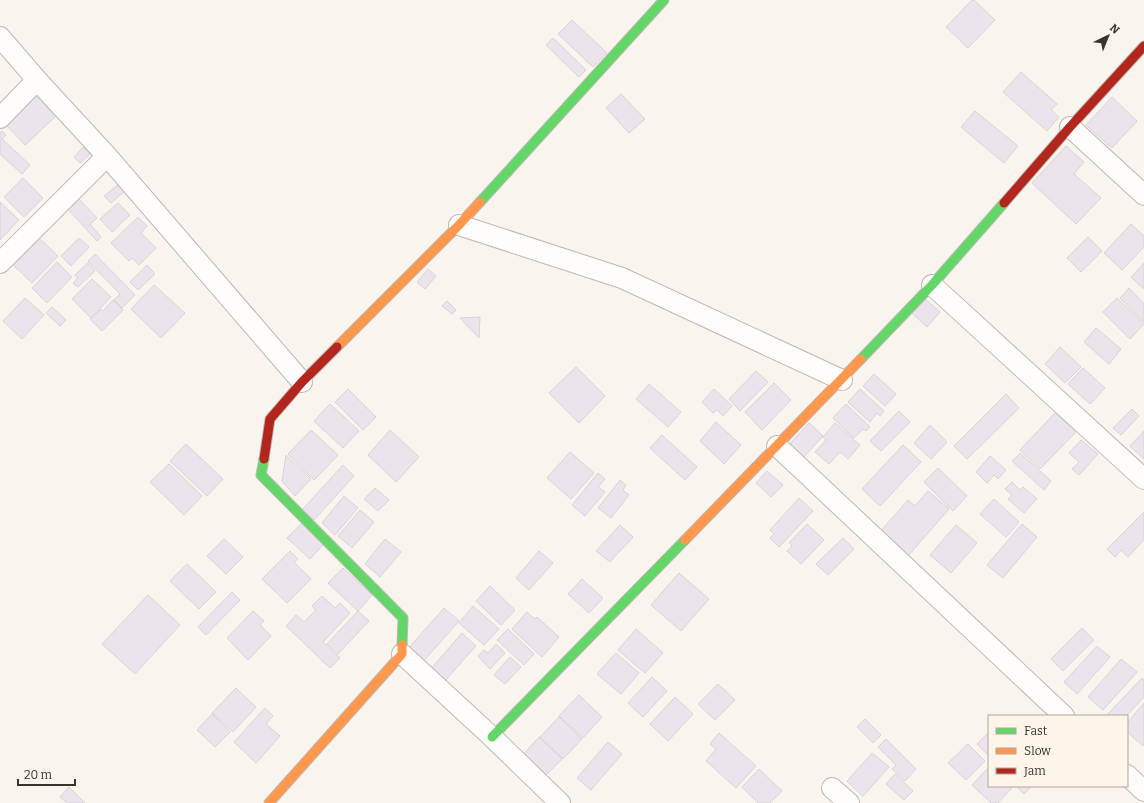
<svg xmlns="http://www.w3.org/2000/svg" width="1144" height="803" viewBox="0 0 1144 803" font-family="Bitter,serif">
  <rect width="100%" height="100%" fill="#f9f4ee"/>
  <path fill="#ece4ec" stroke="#d8d4d5" d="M972 0H974L995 20 968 48 946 27Z
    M572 20 607 53 593 67 558 34Z
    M553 38 586 70 579 77 546 45Z
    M1021 72 1057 104 1051 110 1059 117 1047 131 1003 92Z
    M621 94 645 119 629 133 606 108Z
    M36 96 55 117 25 145 5 124Z
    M1112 97 1137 121 1112 148 1086 125Z
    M975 111 1018 146 1004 163 961 127Z
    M2 131 6 135 2 139 30 165 22 174 0 154V134Z
    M1066 146 1084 162 1074 174 1101 198 1076 224 1032 183Z
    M83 147 90 154 80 163 74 157Z
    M23 178 43 198 24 217 4 197Z
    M119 184 125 191 111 203 104 196Z
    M78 198 97 218 90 224 101 237 97 241 67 208Z
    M0 202 19 220 0 240Z
    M118 203 130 215 112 232 100 219Z
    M138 217 147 226 141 233 156 248 139 265 132 258 129 261 111 243Z
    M1131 224 1144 236V247L1122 270 1104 253Z
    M36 235 58 256 32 283 10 262Z
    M1088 237 1102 251 1081 272 1067 258Z
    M79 238 89 247 71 266 61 256Z
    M95 254 135 295 122 308 114 300 120 294 88 261Z
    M57 262 72 277 47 303 32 288Z
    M88 263 95 271 78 287 73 283 78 278 75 275Z
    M1144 263V289L1131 277Z
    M147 265 155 274 138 290 130 282Z
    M428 269 436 276 425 289 417 282Z
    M92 279 111 297 91 318 72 299Z
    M154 285 185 313 161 338 131 309Z
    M1129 288 1144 304V322L1120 298Z
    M25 298 44 315 22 339 3 321Z
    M924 298 940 312 927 327 911 312Z
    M1117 298 1144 324 1130 339 1103 312Z
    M113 300 123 310 102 331 90 319 101 309 103 311Z
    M447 301 456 310 452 314 442 306Z
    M52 307 66 320 60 326 46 313Z
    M480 317 479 338 460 318Z
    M1096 328 1121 349 1109 364 1084 342Z
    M1060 347 1081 367 1065 383 1045 364Z
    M576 367 605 396 579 423 549 393Z
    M1083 368 1105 388 1090 404 1068 384Z
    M756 371 768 382 740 411 729 399Z
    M874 374 896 394 885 406 863 386Z
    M774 383 791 400 762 430 745 412Z
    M649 384 681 412 668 427 636 399Z
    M348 389 376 417 363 430 335 402Z
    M714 389 732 406 723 416 717 410 713 413 702 402Z
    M860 389 884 411 880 416 877 413 870 422 848 402Z
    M1006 394 1019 408 967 459 954 446Z
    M330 404 359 431 343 448 314 421Z
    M846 404 870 427 866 431 863 429 854 438 833 418Z
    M1132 409 1139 416 1121 435 1113 428Z
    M899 411 910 422 881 451 870 441Z
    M1055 413 1076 432 1040 469 1020 450Z
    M716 422 741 445 724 464 700 441Z
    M809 423 823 436 801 460 787 447Z
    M835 423 860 445 848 459 840 452 829 464 815 452 826 440 823 437Z
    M930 425 947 442 931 459 914 443Z
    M311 430 338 455 314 480 288 454Z
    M390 430 419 457 396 482 368 455Z
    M1144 431V459L1130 446Z
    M662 435 697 467 685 480 650 448Z
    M1081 440 1098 454 1079 475 1072 469 1079 462 1069 453Z
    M186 444 223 479 207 496 170 461Z
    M903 445 921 462 880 506 862 489Z
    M570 452 594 473 571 499 547 478Z
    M1020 453 1051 481 1044 490 1012 461Z
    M286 455 311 479 295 496 282 481Z
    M990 456 1006 470 998 479 994 475 987 483 976 472Z
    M169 464 202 496 184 515 150 482Z
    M343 465 354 476 314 520 302 510Z
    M938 468 967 496 953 511 924 482Z
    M767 471 783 485 771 497 756 483Z
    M598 473 605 479 598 487 605 492 585 516 572 505Z
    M620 480 626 485 623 490 629 495 611 518 598 508Z
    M1012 482 1020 490 1023 487 1037 499 1024 513 1008 499 1012 495 1005 489Z
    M375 488 389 500 378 511 364 499Z
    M928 491 949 509 907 557 879 533 908 500 915 506Z
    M344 496 358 508 335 535 322 523Z
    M799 498 813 511 779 547 770 538 774 534 770 530Z
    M994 499 1019 522 1006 537 980 514Z
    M360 510 374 522 352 548 338 536Z
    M1144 512V540L1128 557 1121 550 1115 557 1107 549Z
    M302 523 324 544 310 559 287 538Z
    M807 524 824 540 801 564 787 551 792 546 789 543Z
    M1022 524 1037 537 1003 578 987 565Z
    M620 525 633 537 610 562 596 551Z
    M956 525 977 543 951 573 930 555Z
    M843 538 854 549 828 575 816 564Z
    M224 539 243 557 226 574 207 556Z
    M385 539 401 552 380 577 365 564Z
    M290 551 298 559 294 562 311 579 287 603 262 579Z
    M539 551 553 563 529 590 516 578Z
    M187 564 216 592 199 609 170 581Z
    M343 568 372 595 358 611 328 583Z
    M679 573 709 599 681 631 651 605Z
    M582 579 603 598 589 613 568 594Z
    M490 586 515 610 501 625 476 601Z
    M232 592 240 600 206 635 198 627Z
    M148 595 180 625 135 674 102 644Z
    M322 596 335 608 340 603 350 613 323 642 340 658 330 668 286 626 296 615 304 622 316 610 312 606Z
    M473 606 499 629 484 645 459 623Z
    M444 608 459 621 421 664 406 651Z
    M253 611 264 621 260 625 271 636 248 660 227 638Z
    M358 611 369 621 338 654 327 644Z
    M527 612 535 619 537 617 559 637 542 657 512 629Z
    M1082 628 1094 640 1063 671 1051 659Z
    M508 629 534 654 524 665 497 640Z
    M636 629 663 653 645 673 618 650Z
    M462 633 476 646 443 683 429 671Z
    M496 644 505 653 490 669 478 656 484 650 488 653Z
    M1097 646 1110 657 1077 694 1064 682Z
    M616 653 639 673 621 694 597 674Z
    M510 657 521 667 505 684 494 675Z
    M1121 659 1137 672 1103 710 1088 697Z
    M652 677 667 691 643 717 628 703Z
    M1142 678 1144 680V697L1126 716H1108L1107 715Z
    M718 684 735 700 715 720 698 704Z
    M236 688 256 707 233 732 212 713Z
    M579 695 602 717 583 738 559 716Z
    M675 697 693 714 668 741 650 724Z
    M1144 703V745L1143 746 1127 732V723Z
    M265 708 273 716 266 724 280 736 256 763 234 742Z
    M212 714 230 732 215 747 197 730Z
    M559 717 582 739 563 759 540 737Z
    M865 719 881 735 873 743 857 727Z
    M989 732V756L977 744Z
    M719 733 756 766 736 788 706 761 716 749 710 744Z
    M539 737 562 759 542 779 520 758Z
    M886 739 916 769 905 781 892 769 896 765 878 747Z
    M608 742 622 754 591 790 577 778Z
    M968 744 985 761 966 780 948 763Z
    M872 753 889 767 863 796 847 781Z
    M989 767V786H1009L1012 788 998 803H991L972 785Z
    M759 769 782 791 770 803H758L742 787Z
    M895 774 913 791 904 800 886 784Z
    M1016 786H1032L1024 794Z
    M69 787 85 803H67L60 797Z"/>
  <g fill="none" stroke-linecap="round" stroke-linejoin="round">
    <defs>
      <path id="street" d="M0 37 37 80 107 156 302 382
        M0 118 37 80
        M1070 127 1144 195
        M459 225 622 278 842 380
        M0 263 107 156
        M932 285 1144 479
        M777 446 1064 716
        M402 654 492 737 560 803
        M1127 775 1144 791
        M832 788 849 803"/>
      <path id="fast" d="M480 202 664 0
        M861 359 932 285 1004 203
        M264 459 261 475 403 618 402 645
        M492 737 685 540"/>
      <path id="slow" d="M337 347 459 225 480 202
        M685 540 861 359
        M269 803 402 654V645"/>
      <path id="jam" d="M1004 203 1070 127 1144 46
        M264 459 270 419 302 382 337 347"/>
    </defs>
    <use href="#street" stroke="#bdb9b3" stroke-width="22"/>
    <use href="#fast" stroke="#bdb9b3" stroke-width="11"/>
    <use href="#slow" stroke="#bdb9b3" stroke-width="11"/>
    <use href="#jam" stroke="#bdb9b3" stroke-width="11"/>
    <use href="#street" stroke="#fefdfc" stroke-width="20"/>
    <use href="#fast" stroke="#63d668" stroke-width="9"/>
    <use href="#slow" stroke="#ff974d" stroke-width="9"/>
    <use href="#jam" stroke="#b3261e" stroke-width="9"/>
  </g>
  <rect x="988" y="715" width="140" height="72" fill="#fdf5ea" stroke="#aea79e"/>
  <rect x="996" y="728" width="20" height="6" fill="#63d668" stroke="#aea79e"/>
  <text x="1024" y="735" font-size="12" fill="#38332c">Fast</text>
  <rect x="996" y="748" width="20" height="6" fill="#ff974d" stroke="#aea79e"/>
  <text x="1024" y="755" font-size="12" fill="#38332c">Slow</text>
  <rect x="996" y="768" width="20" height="6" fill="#b3261e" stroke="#aea79e"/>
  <text x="1024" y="775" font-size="12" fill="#38332c">Jam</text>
  <g transform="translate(1108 36) rotate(43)" stroke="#fdf5ea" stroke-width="3" paint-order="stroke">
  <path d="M0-3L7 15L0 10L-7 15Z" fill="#38332c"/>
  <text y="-6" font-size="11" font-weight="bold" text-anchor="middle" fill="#38332c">N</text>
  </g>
  <path d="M18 779v6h57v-6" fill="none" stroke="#38332c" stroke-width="2"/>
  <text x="24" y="779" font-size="12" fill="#38332c" stroke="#fdf5ea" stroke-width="3" paint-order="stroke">20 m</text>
</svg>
